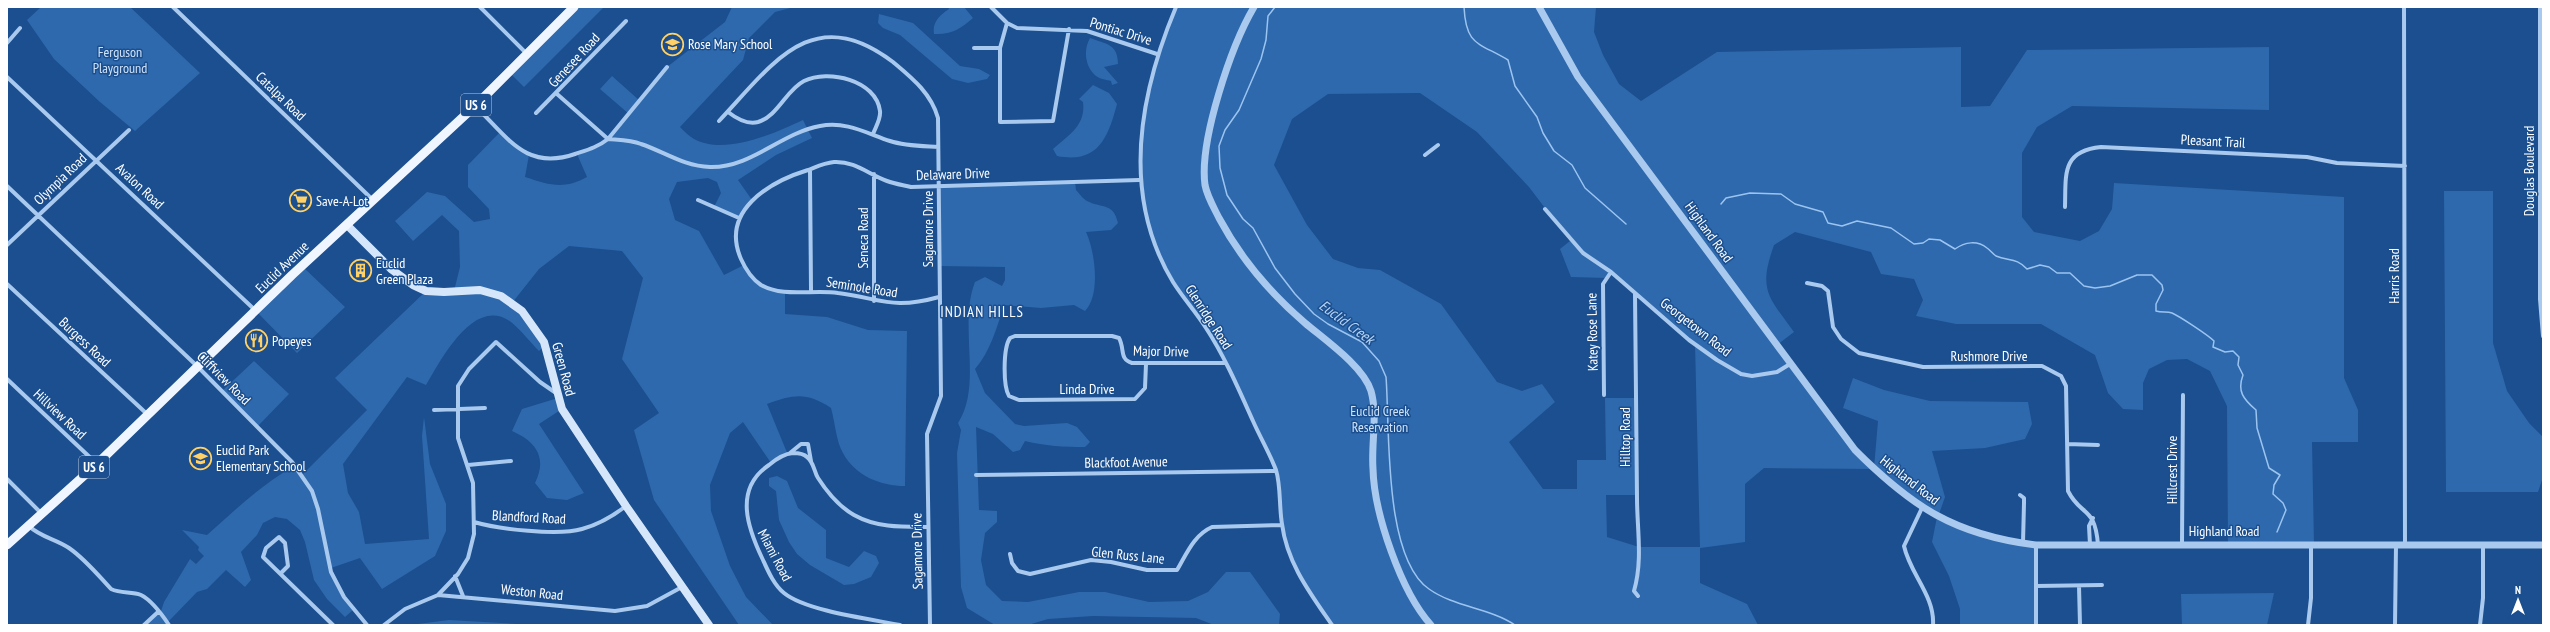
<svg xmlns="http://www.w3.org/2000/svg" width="2550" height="632" viewBox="0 0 2550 632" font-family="'PT Sans Narrow',sans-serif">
  <rect width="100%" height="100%" fill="#1b4f8f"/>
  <path fill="#2e69ad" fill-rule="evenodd" d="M41 7H130L200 73 135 131 100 102 54 59 27 20Z
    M574 7H604L524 87 509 72Z
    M732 7H794L775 12 749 38 743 60 680 127C684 131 689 136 694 139 725 156 775 133 803 120L812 138 776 155 738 180 752 200 739 218 714 207 721 193 717 182 708 178 677 182 669 199 675 220 699 231 724 275 744 265 759 284 785 292V314L827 317 868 330 907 331 905 486C881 486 855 476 843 453 836 441 835 422 831 408 807 392 794 394 767 404L788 455 771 463 743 422 730 433 710 485 711 511 730 566 746 597 773 625H739L654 500 634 430 659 413 622 359 643 278 622 251 569 246 539 269 512 303 545 345 539 351C530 342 521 330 511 322 474 295 441 360 426 385L407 377 343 464 348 493 359 512 365 544 429 539 422 436 424 417 430 464 446 504V531L435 556 382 589 360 558 331 568 353 610 345 617 327 599 314 580 305 542 300 530 287 519 275 517 263 523 257 535 241 552 251 580 245 587 226 570 207 589 197 592 168 622 169 625H144L158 612 160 614 164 602 190 559 196 564 204 556 198 550 199 547 182 530 207 535C235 510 261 485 294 466L302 475 367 410 335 378 426 291H454L460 267 459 231 442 215 413 241 395 221 427 192 445 196 474 222 490 219 489 209 468 187V165L501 131 529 155 525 177C550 185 563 190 587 177L577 154 598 147 629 114 600 89 612 76 640 101 667 67 725 22Z
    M948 7H964L973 18C961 29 950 35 934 34 932 22 940 15 949 9Z
    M1176 7H1596L1594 32 1603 55 1619 84 1641 101 1717 52 1961 47V107L1990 106 2027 50 2269 47V110L2072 106 2037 127 2022 153V217L2034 232 2080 241 2099 231 2112 209 2114 183 2344 197V378L2358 410V442H2312L2314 544H2228L2227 406 2210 371 2187 359 2167 360 2149 369 2143 383V410L2123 409 2108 393 2095 355 2041 324H1956L1916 316 1923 300 1914 279 1881 274 1871 252 1795 232 1774 245C1758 290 1768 296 1794 332L1777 345 1874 468 1878 421 1843 408 1853 378 1884 390 1930 401 2028 402 2032 424 2025 439 1985 448 1932 451 1945 497 1938 517 1965 530 2036 545V625H1960V609L1949 576 1932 542 1937 517 1874 469 1764 468 1745 484V542L1700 548V583L1747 604 1758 625H1332L1301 581 1286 543 1276 475 1261 439 1218 348 1164 266 1146 219 1139 145 1157 54ZM1420 93 1477 132 1529 187 1570 241 1560 249 1571 277 1607 278 1611 272 1695 344 1700 547H1639L1607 537 1606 495H1637L1636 398H1605L1606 460H1577V489H1543L1509 442 1555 402 1542 384 1522 391 1497 382 1441 304 1380 270 1358 268 1333 259 1307 225 1274 165 1292 119 1328 94Z
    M879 14 913 23 960 66 979 69 990 75 987 79 968 83 952 79 900 35 883 28 878 23Z
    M1090 38C1106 44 1118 44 1118 64L1104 67 1118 83 1112 85 1111 81C1107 80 1100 79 1096 76 1085 67 1083 50 1090 38Z
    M1093 85 1109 93 1117 104C1108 138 1098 164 1057 156L1053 149C1068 135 1086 126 1083 102L1079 99Z
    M1075 182 1076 190C1079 193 1083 199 1087 201 1103 209 1113 202 1118 223L1111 230 1086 232C1095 251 1101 295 1085 311L1074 305 1041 308 1004 305C997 327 990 352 975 369L985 393 1015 424 1024 426 1067 423 1077 427 1090 442 1085 447C1064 447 1045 446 1025 441L1020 450 1013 452 993 434 976 427 979 510 997 511V522L985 533 981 560 986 585 1002 601 1028 602 1079 592H1105L1149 602 1188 601 1208 592 1226 572H1250L1280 614 1279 625H1214L1196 618 1093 616 1048 619 1028 625H995L967 608 961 587 957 453 961 430 958 423C983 385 958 325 975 282L985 277 1002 286 1005 280V267L939 266V185Z
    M2444 191H2493V343L2507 391 2529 423 2543 437V477L2538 492H2446Z
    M302 266 345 307 297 353 256 311Z
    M254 361 289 394 257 427 222 391Z
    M558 398 562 409 539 424 584 493 567 500 547 498 535 483C548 457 535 441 512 431L522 409Z
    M777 476 787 481 798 508 826 530V558L849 567 864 551 876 556 879 563 871 577 854 584 844 585 810 565 797 554 789 542 779 520 776 491 769 486V478Z
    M2274 593 2267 625H2182L2181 594Z
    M449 620 534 625H410Z"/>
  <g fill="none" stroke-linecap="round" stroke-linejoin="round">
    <path stroke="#9cc4f0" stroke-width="1.5" d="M1275 7 1268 16 1266 40 1261 59 1239 110 1225 130 1219 146 1220 168 1227 195 1243 219 1253 228 1275 268 1295 294 1314 314 1328 324 1362 342 1379 361 1386 377C1390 427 1383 557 1429 589 1454 607 1490 608 1515 625
      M1464 7C1466 46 1478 42 1508 60L1515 86 1537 117 1543 133 1554 151 1572 165 1585 188 1626 224
      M1721 204 1726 198 1750 193 1781 194 1795 204 1823 212 1828 223 1842 226 1857 221 1891 228 1914 244 1923 243 1929 239 1940 240 1955 249C1965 242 1977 240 1987 248 1990 250 1993 254 1996 256 2009 261 2017 258 2027 269L2040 265 2049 267 2057 273H2070L2084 286 2095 288 2110 286 2137 275H2152L2162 285 2163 290 2156 304V311C2162 313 2167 311 2172 313 2179 316 2208 335 2214 341L2213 347 2225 352 2233 351 2239 357 2238 365 2243 375C2237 391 2243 399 2256 410L2257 428 2269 468 2280 475 2274 485 2273 494 2283 503 2286 510 2277 532"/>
    <path stroke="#a9c9ee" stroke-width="4" d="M173 7 373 200
      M480 7 527 54
      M991 7 1007 23 1017 28 1087 31 1157 54
      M1176 7C1139 95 1121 196 1173 282 1183 298 1196 312 1206 328 1225 357 1239 390 1253 421 1260 437 1270 454 1276 470 1281 486 1279 507 1282 524 1287 563 1310 593 1332 625
      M2404 7 2405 544
      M2540 7V299L2543 336
      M1007 23 1000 48V122L1053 121 1069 29
      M7 43 20 28
      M974 48H1000
      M7 77 256 311
      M557 94 608 139 667 67
      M475 106C508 137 525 171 575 154 587 150 598 147 608 139 619 140 631 140 641 144 665 152 683 166 710 167 751 168 781 133 820 126 846 121 866 133 890 141 905 146 922 146 938 147
      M728 112C737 119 747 125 758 122 778 116 786 90 804 81 828 69 876 80 880 111 881 119 876 126 873 134
      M536 113 626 21
      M719 121C771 66 812 0 893 62 912 78 931 93 938 118L941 396 927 434 930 625
      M1425 155 1438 145
      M810 170 811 290
      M7 186 198 367 292 462 312 491 318 509 331 572 344 597 367 625
      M698 200 739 218
      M2065 207C2066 175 2061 151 2101 147L2307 157 2337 163 2405 166
      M1545 209 1583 253 1611 272 1689 340 1717 360 1741 374 1752 376 1777 372 1790 364
      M7 245 129 130
      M1807 283 1822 286 1828 291 1833 327 1841 339 1859 353 1923 367 2042 366 2061 376 2066 386 2068 491C2081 517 2095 505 2098 545
      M7 284 147 414
      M1635 294C1636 362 1636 430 1637 498 1637 529 1643 560 1634 591L1638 596
      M939 297C892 310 883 299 838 293 813 289 784 298 761 285 752 279 745 268 741 259 720 211 769 182 808 170 816 167 824 163 834 162 855 161 868 174 887 181 895 184 903 185 911 187L1139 180
      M874 301V174
      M1146 364 1145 388 1135 399 1019 400 1009 396C1003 386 1003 348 1010 338L1015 336H1112L1119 338C1125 349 1119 359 1132 363H1224
      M7 379 97 464
      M1604 395 1603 284 1611 272
      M434 410 485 408
      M2067 444 2098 445
      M790 453 801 444H808L811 461
      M468 465 511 461
      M976 475 1276 471
      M7 479 42 514
      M2020 495 2024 498V503L2023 543
      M1922 508 1904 546C1910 574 1935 596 1933 625
      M474 522C498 529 558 536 582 529 597 525 613 516 626 506
      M29 526C40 537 56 539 69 548 85 559 98 575 111 589 121 594 132 591 141 595 151 600 163 616 169 625
      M2182 544 2183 395
      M2090 545 2089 526 2093 518
      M1010 554 1012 563 1018 571 1030 574 1091 560 1111 562 1147 570H1177C1187 553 1194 535 1212 527L1282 525
      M281 573 288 566 285 543 279 537 266 548 263 557 333 625
      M455 576 463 596
      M2036 586 2102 585
      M2079 586 2080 625
      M438 595 458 574 468 558 474 534 473 483 458 438V386L469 369 496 342 540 382 556 393
      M144 625 158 612
      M384 625 405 609 438 595 615 611 647 606 682 587
      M900 625C870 619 806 611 784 593 774 585 768 571 763 560 748 529 733 489 769 465 776 459 783 454 793 453 797 453 804 454 807 457 814 462 814 472 818 478 827 492 840 507 854 515 877 528 903 527 928 527
      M2036 625V545
      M2308 625 2311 598V545
      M2395 625 2396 545
      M2480 625 2483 598V545"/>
    <path stroke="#a9c9ee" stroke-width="7" d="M1254 7C1231 46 1199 141 1205 185 1207 196 1214 208 1219 218 1241 259 1270 293 1305 323 1325 340 1363 366 1371 391 1378 416 1371 443 1373 469 1374 513 1401 592 1431 625
      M1539 7 1578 77 1855 450C1912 507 1955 535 2036 545H2543"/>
    <path stroke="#d6e6fa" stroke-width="8" d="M347 225 391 269 413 285 426 291 444 292 480 290 501 296 522 311 544 342 562 409 626 506 709 625"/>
    <path stroke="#f0f6ff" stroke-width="9" d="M7 545 97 464 292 275 475 106 574 7"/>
  </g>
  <defs>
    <symbol id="school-ring" viewBox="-11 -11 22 22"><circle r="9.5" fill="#1b4f8f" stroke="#ffd166" stroke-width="1.5"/><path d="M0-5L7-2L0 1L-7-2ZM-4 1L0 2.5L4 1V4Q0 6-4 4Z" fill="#ffd166"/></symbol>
    <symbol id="supermarket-ring" viewBox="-11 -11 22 22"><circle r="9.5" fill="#1b4f8f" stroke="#ffd166" stroke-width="1.5"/><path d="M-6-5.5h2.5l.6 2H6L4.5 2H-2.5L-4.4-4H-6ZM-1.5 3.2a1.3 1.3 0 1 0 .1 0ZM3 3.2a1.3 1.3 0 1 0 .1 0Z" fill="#ffd166"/></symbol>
    <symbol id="building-ring" viewBox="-11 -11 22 22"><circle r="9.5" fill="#1b4f8f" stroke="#ffd166" stroke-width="1.5"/><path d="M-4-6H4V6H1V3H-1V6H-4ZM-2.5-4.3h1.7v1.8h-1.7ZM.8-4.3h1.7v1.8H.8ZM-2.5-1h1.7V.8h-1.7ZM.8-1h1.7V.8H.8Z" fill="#ffd166"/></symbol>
    <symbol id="restaurant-ring" viewBox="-11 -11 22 22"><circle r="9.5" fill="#1b4f8f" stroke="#ffd166" stroke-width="1.5"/><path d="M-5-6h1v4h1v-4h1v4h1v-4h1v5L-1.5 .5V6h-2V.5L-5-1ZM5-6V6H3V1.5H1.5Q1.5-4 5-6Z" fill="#ffd166"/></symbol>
  </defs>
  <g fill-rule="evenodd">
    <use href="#school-ring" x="660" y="32" width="25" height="25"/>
    <use href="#supermarket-ring" x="288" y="188" width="25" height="25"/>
    <use href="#building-ring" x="348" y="258" width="25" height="25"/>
    <use href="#restaurant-ring" x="244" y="328" width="25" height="25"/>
    <use href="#school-ring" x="188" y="446" width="25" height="25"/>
  </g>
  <g text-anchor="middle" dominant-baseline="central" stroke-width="3" stroke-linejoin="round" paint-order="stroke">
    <g fill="#1b4f8f" stroke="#bbcadd" stroke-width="1">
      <rect x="461" y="94" width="30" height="22" rx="3"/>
      <rect x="79" y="456" width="30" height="22" rx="3"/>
    </g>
    <g font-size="13" font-weight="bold" fill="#fff">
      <text x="476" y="105">US 6</text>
      <text x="94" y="467">US 6</text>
    </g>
    <g font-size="14" fill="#fff" stroke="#1b4f8f">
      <text transform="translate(1121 31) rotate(17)">Pontiac Drive</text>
      <text transform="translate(574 60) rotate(-47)">Genesee Road</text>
      <text transform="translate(281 96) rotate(44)">Catalpa Road</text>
      <text transform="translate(2213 141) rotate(3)">Pleasant Trail</text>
      <text transform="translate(2529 171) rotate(-90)">Douglas Boulevard</text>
      <text transform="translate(953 174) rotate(-2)">Delaware Drive</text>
      <text transform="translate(60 179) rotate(-44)">Olympia Road</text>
      <text transform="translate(140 186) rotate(43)">Avalon Road</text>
      <text transform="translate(928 229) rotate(-90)">Sagamore Drive</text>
      <text transform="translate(1709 232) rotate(54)">Highland Road</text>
      <text transform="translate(863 238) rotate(-90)">Seneca Road</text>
      <text transform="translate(282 267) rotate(-44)">Euclid Avenue</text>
      <text transform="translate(2394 276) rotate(-90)">Harris Road</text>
      <text transform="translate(862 287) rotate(9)">Seminole Road</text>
      <text transform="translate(1209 317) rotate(57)">Glenridge Road</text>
      <text transform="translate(1696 327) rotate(38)">Georgetown Road</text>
      <text transform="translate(1592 332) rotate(-91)">Katey Rose Lane</text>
      <text transform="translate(85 342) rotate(43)">Burgess Road</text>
      <text transform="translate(1161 351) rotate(1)">Major Drive</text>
      <text x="1989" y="356">Rushmore Drive</text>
      <text transform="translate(564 369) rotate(75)">Green Road</text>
      <text transform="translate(224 378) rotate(45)">Cliffview Road</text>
      <text x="1087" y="389">Linda Drive</text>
      <text transform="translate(60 414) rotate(43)">Hillview Road</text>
      <text transform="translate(1625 437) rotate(-90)">Hilltop Road</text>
      <text transform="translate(1126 462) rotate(-1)">Blackfoot Avenue</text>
      <text transform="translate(2172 470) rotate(-90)">Hillcrest Drive</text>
      <text transform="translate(1910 480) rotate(38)">Highland Road</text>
      <text transform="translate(529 517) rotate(3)">Blandford Road</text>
      <text x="2224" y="531">Highland Road</text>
      <text transform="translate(917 551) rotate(-91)">Sagamore Drive</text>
      <text transform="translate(775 555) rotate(62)">Miami Road</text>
      <text transform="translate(1128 555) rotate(6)">Glen Russ Lane</text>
      <text transform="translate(532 592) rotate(6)">Weston Road</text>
    </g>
    <g font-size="14" fill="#fff" stroke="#1b4f8f" text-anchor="start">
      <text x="688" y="44">Rose Mary School</text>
      <text x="316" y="201">Save-A-Lot</text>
      <text x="376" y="263">Euclid<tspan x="376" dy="16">Green Plaza</tspan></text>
      <text x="272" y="341">Popeyes</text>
      <text x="216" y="450">Euclid Park<tspan x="216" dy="16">Elementary School</tspan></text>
    </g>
    <g font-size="14" fill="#cfe3fa" stroke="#1b4f8f">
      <text x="120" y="52">Ferguson<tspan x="120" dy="16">Playground</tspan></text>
      <text x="1380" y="411">Euclid Creek<tspan x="1380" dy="16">Reservation</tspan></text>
    </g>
    <g font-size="15" letter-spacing="1" fill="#fff" stroke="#1b4f8f">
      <text x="982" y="311">INDIAN HILLS</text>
    </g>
    <g font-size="15" font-style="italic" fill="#b5d3f5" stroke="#1b4f8f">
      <text transform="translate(1347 322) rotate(36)">Euclid Creek</text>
    </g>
  </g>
  <rect width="2550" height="632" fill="none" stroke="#ffffff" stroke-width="16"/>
  <g transform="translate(2518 600)" stroke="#1b4f8f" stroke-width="3" paint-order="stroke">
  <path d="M0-3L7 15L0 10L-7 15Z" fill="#ffffff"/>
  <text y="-6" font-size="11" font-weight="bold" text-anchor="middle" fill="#ffffff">N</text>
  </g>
</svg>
